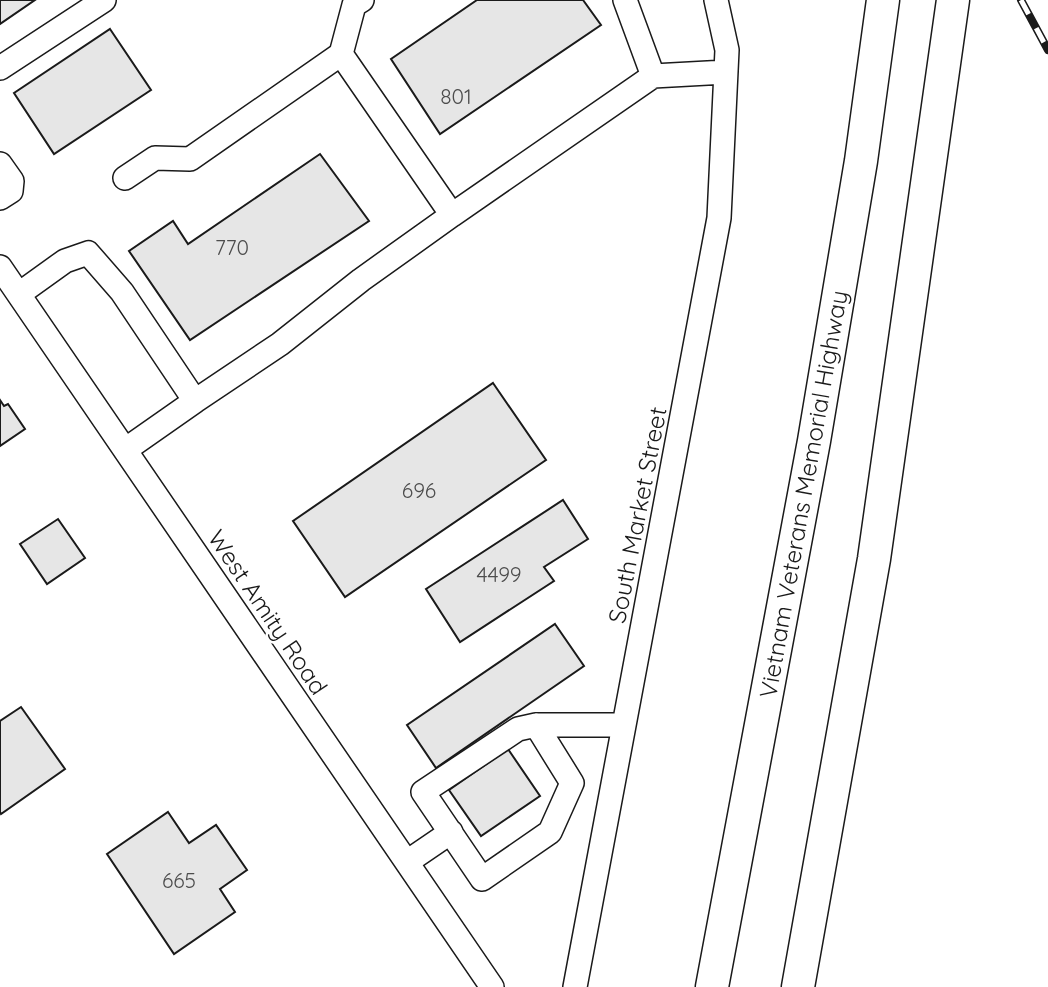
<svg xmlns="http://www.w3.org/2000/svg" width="1048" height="987" viewBox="0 0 1048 987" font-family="Quicksand,sans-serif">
  <rect width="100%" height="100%" fill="#fff"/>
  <path fill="#e6e6e6" stroke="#1a1a1a" stroke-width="2" d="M0 0H35L0 24Z
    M477 0H583L601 25 440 134 391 59Z
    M110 29 151 90 54 154 14 93Z
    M320 154 369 221 190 340 129 251 173 221 188 244Z
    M493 383 546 460 345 597 293 521Z
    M0 400 4 406 8 404 25 429 0 446Z
    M563 500 588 539 544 567 554 581 460 642 426 589Z
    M58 519 85 558 47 584 20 544Z
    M555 624 584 666 436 768 407 725Z
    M21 707 65 769 1 814 0 812V721Z
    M508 749 540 796 481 836 449 790Z
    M168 812 189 843 216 825 247 870 220 889 235 912 174 954 107 854Z"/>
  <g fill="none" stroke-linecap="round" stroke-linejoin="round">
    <defs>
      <path id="minor" d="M362 0 354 5 341 54 452 215 653 76 726 72
        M625 0 653 76
        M0 68 104 0
        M0 164 12 181 11 191 0 198
        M125 178 155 158 190 159 341 54
        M0 267 492 987
        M19 294 65 261 88 253 122 292 195 401 125 450
        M195 401 280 344 361 280 452 215
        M536 725 572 783 550 832 482 879 423 792 518 729 536 725H624
        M407 862 451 832
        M575 987 719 218 727 50 716 0"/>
      <path id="highway" d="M712 987 814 441 861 161 883 0
        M798 987 874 559 953 0"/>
    </defs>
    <use href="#minor" stroke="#1a1a1a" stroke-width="26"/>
    <use href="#highway" stroke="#1a1a1a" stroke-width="35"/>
    <use href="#minor" stroke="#fff" stroke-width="23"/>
    <use href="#highway" stroke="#fff" stroke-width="32"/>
    <defs>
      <path id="rail" d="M1021 0 1048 50"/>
    </defs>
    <use href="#rail" stroke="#1a1a1a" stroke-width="8"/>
    <use href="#rail" stroke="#fff" stroke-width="5" stroke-dasharray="16" stroke-linecap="butt"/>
  </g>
  <g text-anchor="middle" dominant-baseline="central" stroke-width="5" stroke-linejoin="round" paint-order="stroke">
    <g font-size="21" fill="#4d4d4d">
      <text x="456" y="96">801</text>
      <text x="232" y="247">770</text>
      <text x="419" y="490">696</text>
      <text x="499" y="574">4499</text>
      <text x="179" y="880">665</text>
    </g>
    <g font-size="24" fill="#1a1a1a" stroke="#fff">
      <text transform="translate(803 494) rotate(-80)">Vietnam Veterans Memorial Highway</text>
      <text transform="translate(637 515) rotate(-79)">South Market Street</text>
      <text transform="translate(268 612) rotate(56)">West Amity Road</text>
    </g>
  </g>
</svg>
